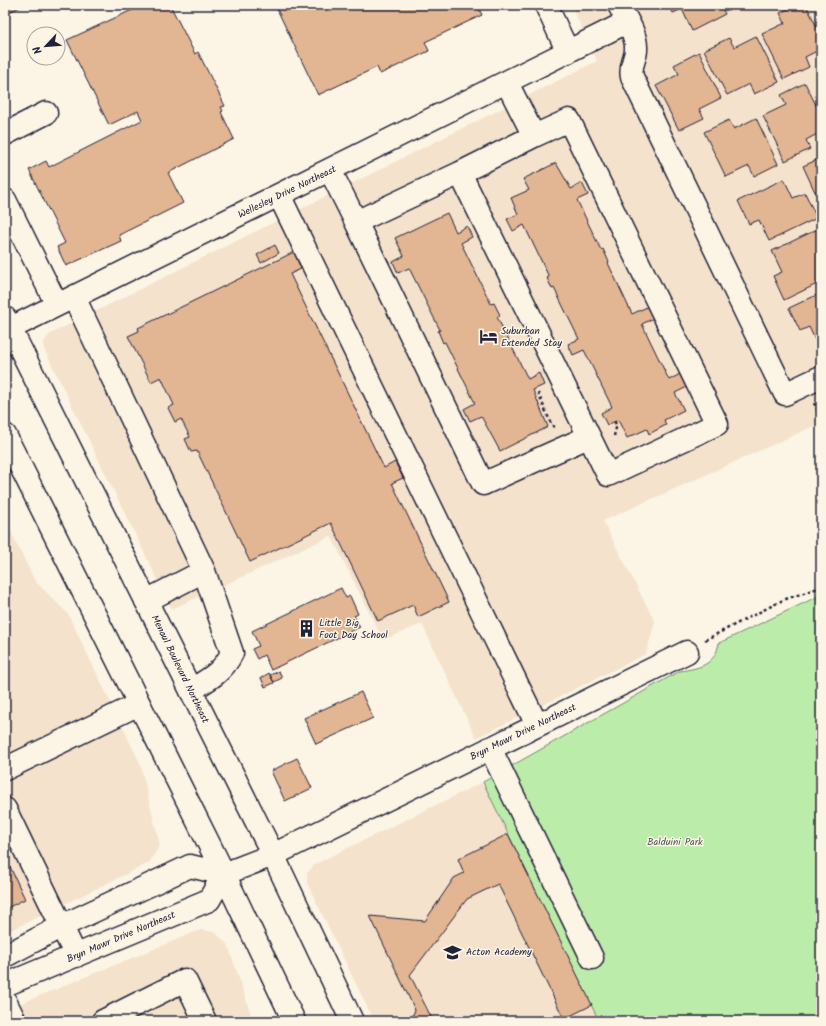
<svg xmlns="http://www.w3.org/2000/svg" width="826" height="1026" viewBox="0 0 826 1026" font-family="Kalam,sans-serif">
  <rect width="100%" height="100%" fill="#fcf5e5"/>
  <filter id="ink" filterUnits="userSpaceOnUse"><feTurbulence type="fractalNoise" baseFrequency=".025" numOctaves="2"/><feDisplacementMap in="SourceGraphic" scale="8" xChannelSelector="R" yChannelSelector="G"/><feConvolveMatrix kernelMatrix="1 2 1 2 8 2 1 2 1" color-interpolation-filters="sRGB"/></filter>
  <g filter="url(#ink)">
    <path fill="#f4e2cc" d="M571 5H821V423L603 521 655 622 646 654 476 738 422 624 383 640 331 536 172 609 44 349V342L50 334 597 61Z
      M5 520 35 581 68 614 140 763 160 845 149 863 5 933Z
      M483 782 599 1021H374L307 883V873L315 864Z
      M200 930 215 932 228 945 253 1021H5V1010Z"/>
    <path fill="#bcecaa" stroke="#6f8772" d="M821 595V1021H599L483 782 680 671C700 668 715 665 719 643Z"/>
    <path fill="#e2b593" stroke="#22223b" d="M5 5H21L22 6 5 14Z
      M143 5H170L195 54 198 52 225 106 221 107 223 111 221 112 234 139 168 173 183 203 119 235 121 241 66 266 57 247 65 243 29 170 46 161 49 167 142 120 138 111 109 125 67 40Z
      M275 5H477L482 15 425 42 429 51 380 74 377 67 318 95Z
      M669 5H724L721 6 725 14 692 31 682 9 673 13Z
      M796 5H806L821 35V49L805 57 809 67 784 79 762 34 785 23 780 13Z
      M756 36 779 82 754 94 749 84 727 95 704 50 729 38 734 47Z
      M699 52 721 98 699 109 704 118 679 130 656 86 679 74 674 65Z
      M805 83 821 115V132L806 140 810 149 785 161 763 116 786 105 781 95Z
      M756 118 778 164 754 176 749 166 726 177 704 132 729 120 734 129Z
      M819 159 821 163V189L815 192 803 166Z
      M556 163 571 189 582 183 588 195 577 200 601 250 603 249 609 262 608 263 632 314 649 306 654 318 642 324 669 380 680 374 687 387 675 393 684 410 664 420 666 425 649 434 647 429 627 438 618 420 607 425 601 413 612 407 584 350 573 355 568 344 579 339 554 288 552 289 547 278 549 277 524 225 513 231 507 219 518 214 511 198 529 190 523 179Z
      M784 179 793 198 805 193 817 218 769 241 759 220 749 224 738 201Z
      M447 213 456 232 467 226 472 237 461 243 491 304 494 303 500 315 497 317 528 379 539 373 544 385 533 390 548 427 500 451 481 416 470 421 464 409 475 403 445 342 443 343 438 331 440 330 409 268 398 273 393 262 404 256 395 238Z
      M820 228 821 282 784 300 773 276 782 272 772 251Z
      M275 245 279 253 261 263 257 255Z
      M294 252 301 269 290 274 384 468 395 462 403 478 392 483 449 602 418 617 413 605 378 621 331 523 250 562 197 451 191 452 185 439 190 437 181 419 175 422 168 408 174 405 161 377 151 382 128 336 139 331 138 328Z
      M821 293V348H819L809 327 800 331 789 308Z
      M341 588 346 598 350 596 358 614 354 616 360 627 271 670 264 655 257 659 252 649 259 646 252 631Z
      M279 671 282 678 274 682 270 675Z
      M269 673 274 683 265 687 261 678Z
      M361 692 373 718 316 744 304 718Z
      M297 758 312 788 285 801 271 771Z
      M508 834 592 1005 564 1019 498 884 467 899 410 975 433 1021H410L415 1010 370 916 425 921 454 878 464 873 458 859Z
      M5 856 25 899 5 909Z"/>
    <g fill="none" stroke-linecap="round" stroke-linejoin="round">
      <defs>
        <path id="minor" d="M546 5 568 52
          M619 5C625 17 636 33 636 47 637 59 629 64 632 77L785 394 821 377
          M507 83 534 136 569 120 717 424 608 475 460 173 534 136
          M5 134 46 113
          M330 170 356 222
          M460 173 356 222 483 484 588 437
          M279 195 537 725
          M5 200 57 305
          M74 297 204 571 232 653C222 673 209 679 191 690
          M5 331 627 22
          M146 601 204 571
          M490 748 592 958
          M5 769 139 704
          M5 809 76 956
          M5 956 62 926 190 866 224 874 273 855 687 652
          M5 985 209 900 224 874
          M5 1001 15 1021
          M103 1021 185 980 205 1021"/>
        <path id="major" d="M5 318 273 855 352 1021
          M5 435 224 874 294 1021"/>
      </defs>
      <use href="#minor" stroke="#22223b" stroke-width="25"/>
      <use href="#major" stroke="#22223b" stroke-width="25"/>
      <path stroke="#22223b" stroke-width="2.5" stroke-dasharray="3 3" stroke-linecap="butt" d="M538 393 552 426 556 427
        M814 403 821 418
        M614 436 616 428 615 421
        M705 640 783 600 821 587"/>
      <use href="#minor" stroke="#fcf5e5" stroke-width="22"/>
      <use href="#major" stroke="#fcf5e5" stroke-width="22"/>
    </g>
  </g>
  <defs>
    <symbol id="hotel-bare" viewBox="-9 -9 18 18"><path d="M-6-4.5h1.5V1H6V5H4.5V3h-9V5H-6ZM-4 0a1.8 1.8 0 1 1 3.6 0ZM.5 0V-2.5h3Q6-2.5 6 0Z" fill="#22223b" stroke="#fcf5e5" stroke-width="2.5" paint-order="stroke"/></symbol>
    <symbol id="building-bare" viewBox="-9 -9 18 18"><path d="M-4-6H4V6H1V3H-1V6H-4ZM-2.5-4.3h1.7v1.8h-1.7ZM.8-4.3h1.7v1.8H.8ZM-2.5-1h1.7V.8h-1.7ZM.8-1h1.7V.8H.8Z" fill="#22223b" stroke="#fcf5e5" stroke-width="2.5" paint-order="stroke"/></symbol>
    <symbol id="school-bare" viewBox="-9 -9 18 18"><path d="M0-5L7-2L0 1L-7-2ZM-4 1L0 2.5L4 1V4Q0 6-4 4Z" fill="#22223b" stroke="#fcf5e5" stroke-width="2.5" paint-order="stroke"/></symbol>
  </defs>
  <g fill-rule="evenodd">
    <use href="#hotel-bare" x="476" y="324" width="25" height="25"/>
    <use href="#building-bare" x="294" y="616" width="25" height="25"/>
    <use href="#school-bare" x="440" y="940" width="25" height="25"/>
  </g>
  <g text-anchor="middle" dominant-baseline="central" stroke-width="3" stroke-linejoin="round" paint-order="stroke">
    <g font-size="10" fill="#22223b" stroke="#fcf5e5">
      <text transform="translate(287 192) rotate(-26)">Wellesley Drive Northeast</text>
      <text transform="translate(180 669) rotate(64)">Menaul Boulevard Northeast</text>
      <text transform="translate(523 732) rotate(-26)">Bryn Mawr Drive Northeast</text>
      <text transform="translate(121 937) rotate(-23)">Bryn Mawr Drive Northeast</text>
    </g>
    <g font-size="10" fill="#22223b" stroke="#fcf5e5" text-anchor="start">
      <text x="501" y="331">Suburban<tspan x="501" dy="12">Extended Stay</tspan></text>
      <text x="319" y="623">Little Big<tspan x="319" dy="12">Foot Day School</tspan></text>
      <text x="466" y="952">Acton Academy</text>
    </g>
    <g font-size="10" fill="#485457" stroke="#fcf5e5">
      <text x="675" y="842">Balduini Park</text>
    </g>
  </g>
  <rect width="826" height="1026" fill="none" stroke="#fcf5e5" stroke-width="20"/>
  <rect x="10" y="10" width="806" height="1006" fill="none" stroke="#22223b" stroke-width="1.5" filter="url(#ink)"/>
  <g transform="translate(46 46) rotate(244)"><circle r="19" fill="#fcf5e5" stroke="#a5a1a1"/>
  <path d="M0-3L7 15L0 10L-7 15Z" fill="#22223b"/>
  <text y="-6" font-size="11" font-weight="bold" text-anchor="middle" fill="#22223b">N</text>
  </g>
</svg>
